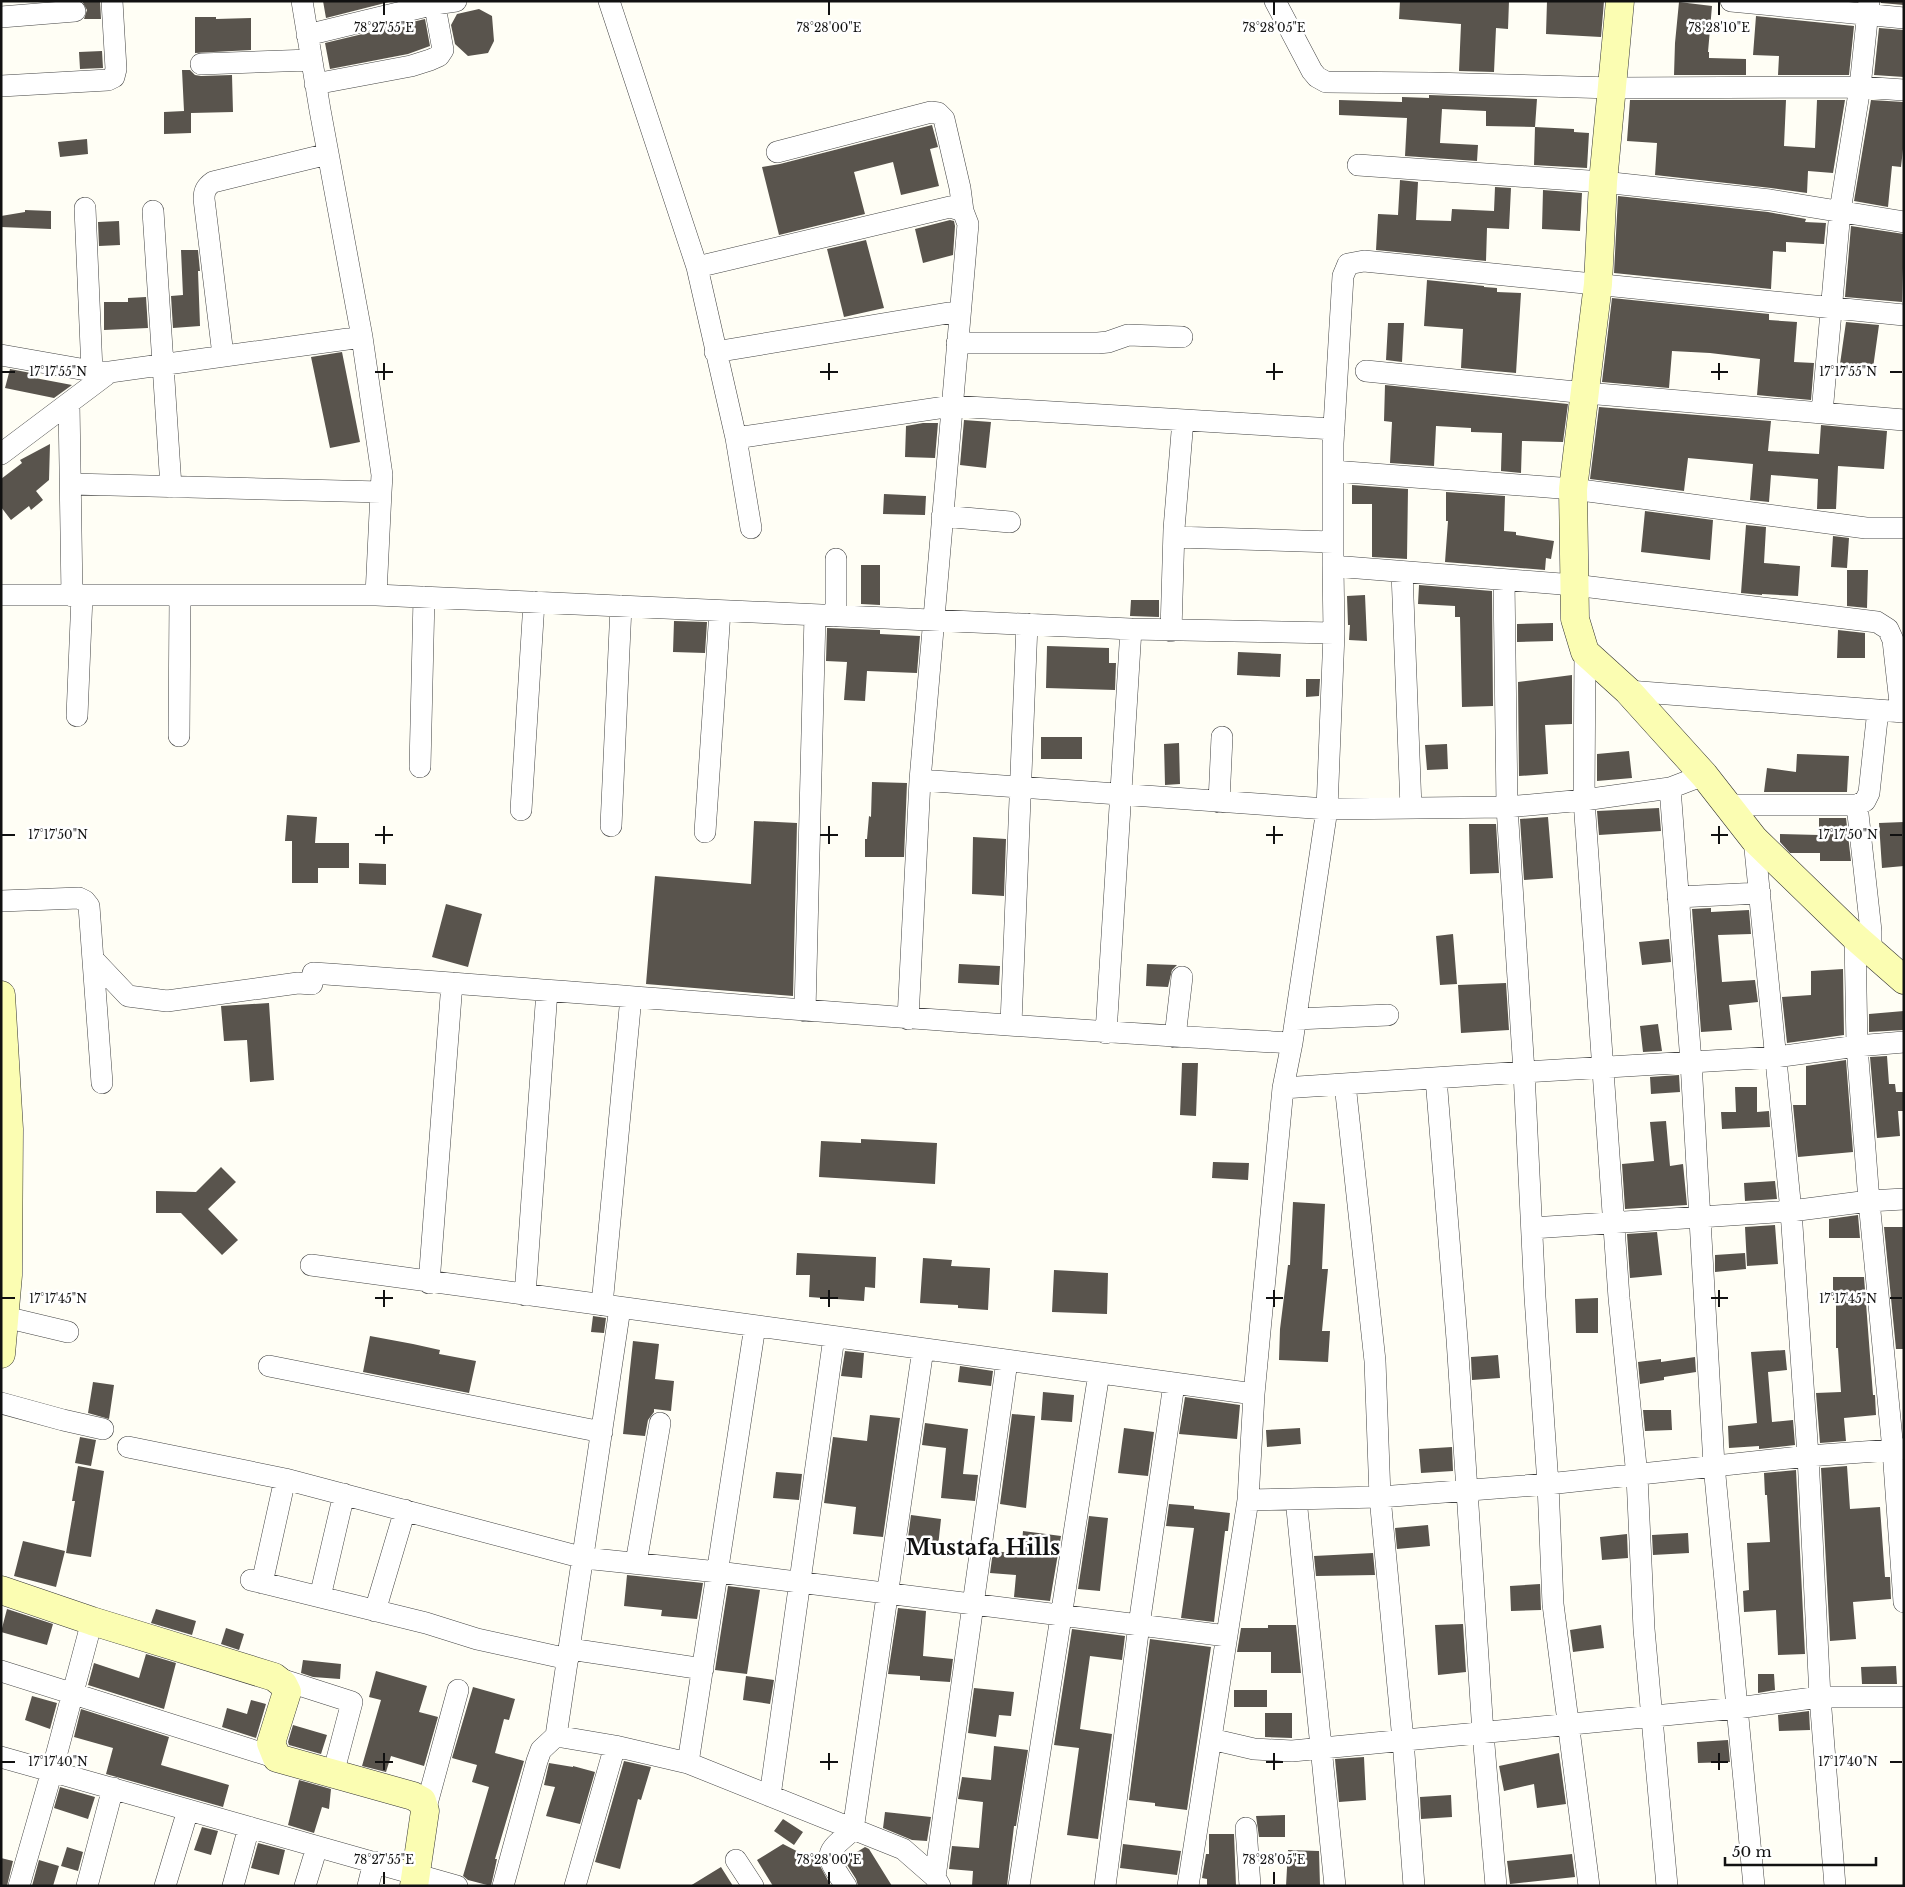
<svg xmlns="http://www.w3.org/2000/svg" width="1905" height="1887" viewBox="0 0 1905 1887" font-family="'Libre Baskerville',serif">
  <rect width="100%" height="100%" fill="#fffef5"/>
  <path fill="#59544d" d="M82 1H100L101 19H84L87 10Z
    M323 1H393L326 18Z
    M1400 1H1509L1508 29 1496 28 1494 72 1459 71 1461 24 1399 19Z
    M1547 1H1604L1601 37 1546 34Z
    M1881 1H1904V5L1881 3Z
    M1679 2 1712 6 1708 52H1709V58L1746 59V75H1674L1675 43Z
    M479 9 492 16 494 41 488 53 468 56 455 44 451 25 457 14Z
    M1756 16 1854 26 1849 75H1778L1779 56 1753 55Z
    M195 17H216V19L251 18V50L195 53Z
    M425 19 430 46 408 54 330 69 325 43Z
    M1879 28 1904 30V77L1874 75Z
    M102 51 103 68 80 69 79 52Z
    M182 70H190L195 75 201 76 232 75 233 112 191 113V133L164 134V112L184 111Z
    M1429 95 1537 99 1535 127 1486 126V111L1442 109 1440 143 1478 145 1477 161 1405 156 1407 118 1339 115V100L1402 102V97L1429 98Z
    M1630 100H1786L1784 146 1815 148 1817 100H1845L1833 173 1808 171 1807 193 1771 188 1655 175 1657 143 1627 141Z
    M1871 100 1904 102V140L1901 167 1892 166 1888 207 1854 201Z
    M932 125 938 147 930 149 939 186 901 195 893 162 854 172 865 214 779 235 762 167 780 164Z
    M1535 127 1574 129V132L1589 133 1587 168 1534 165Z
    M87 139 88 154 60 157 58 142Z
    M1400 180 1418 182 1416 220 1451 221 1452 209 1494 211 1495 187 1511 188 1509 229 1487 228 1486 261 1376 250 1378 214 1398 215Z
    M1543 190 1582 193 1580 231 1542 229Z
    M1618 196 1768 212 1806 219 1805 222 1826 223 1824 244 1786 242V252L1773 251 1771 289 1614 273Z
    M25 210 51 211V229L1 227V216L25 212Z
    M950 220 954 221 955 226 953 255 923 263 915 229Z
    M119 221 120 245 99 246 98 222Z
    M1851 226 1904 234 1902 302 1845 297Z
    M866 240 884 308 844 317 827 249Z
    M181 250H198L200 271H198L200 326 173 328 171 296 183 295Z
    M1427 280 1484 286V287L1497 288V292L1521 293 1516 373 1461 368 1463 329 1424 326Z
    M146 297 148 328 104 330V302H128V298Z
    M1612 298 1769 314V320L1797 322 1794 362 1814 363 1811 400 1757 395 1760 359 1710 353 1672 351 1669 388 1602 382Z
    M1846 322 1879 325 1873 368 1840 364Z
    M1388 323H1404L1402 362 1386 360Z
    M342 352 360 442 330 448 311 357Z
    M10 369 36 374 35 378 72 385 54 398 5 388Z
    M1385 385 1568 404 1563 442 1522 441 1521 473 1501 471 1502 433 1471 432V428L1436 426 1434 466 1390 463 1392 422 1384 421Z
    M1599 407 1771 421 1768 451 1819 454 1821 425 1887 431 1884 469 1838 466 1836 509H1817L1818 479 1771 475 1769 502 1750 500 1753 464 1688 458 1684 491 1590 479Z
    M964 420 991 422 986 468 960 465Z
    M923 423H938L935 458 905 457 906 426Z
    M50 444 49 480 36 491 43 500 31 510 29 506 11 520 1 507V479L22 463 20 460Z
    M1352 485 1408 489 1407 559 1372 557V504H1352Z
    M1446 492 1505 496 1504 531 1516 532V535L1554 541 1551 559 1546 558 1545 570 1445 562 1448 521H1446Z
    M884 494 926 496 925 515 883 514Z
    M1645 511 1713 520 1710 560 1641 552Z
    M1746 525 1766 527 1764 563 1800 566 1798 596 1762 594V595L1741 593Z
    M1833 536 1849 538 1847 568 1831 567Z
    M861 565H880V605L861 604Z
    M1847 570H1868L1867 608 1847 606Z
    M1419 585 1492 591 1493 706 1462 707 1460 617H1455V606L1418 604Z
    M1365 595 1367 641 1349 640 1350 625H1348L1347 596Z
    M1131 600H1159V617L1130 616Z
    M674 621 707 622 705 653 673 652Z
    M1553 623V641L1517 642V624Z
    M827 628 880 630V634L920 636 917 673 867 671 865 701 844 700 847 662 826 661Z
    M1838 630 1865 633V658H1837Z
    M1047 646 1109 648V663H1116L1115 690 1046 688Z
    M1238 652 1281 654 1280 677 1237 675Z
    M1572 675V724L1545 725 1548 774 1519 776 1518 682Z
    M1306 679H1320L1319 696 1306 697Z
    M1041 737H1082V759H1041Z
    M1179 743 1180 784 1165 785 1164 744Z
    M1447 744 1448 769 1427 770 1425 745Z
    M1629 751 1632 778 1597 781V754Z
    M1797 754 1849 756 1847 792H1764L1767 768 1796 772Z
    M872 782 907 783 904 857H865V839H867L869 816 871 817Z
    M1659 808 1661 831 1599 835 1597 811Z
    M287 815 317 817 315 843H349V868H318V883H292V841H285Z
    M1548 817 1553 878 1524 880 1520 819Z
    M1819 818H1846L1851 861H1820V853H1790L1780 842V834L1819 835Z
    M754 821 797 823 793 996 646 984 655 876 751 884Z
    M1904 822V866L1882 868 1879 823Z
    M1469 824H1496L1499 873 1470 874Z
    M973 837 1006 839 1004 896 972 894Z
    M359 863 386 864V885L359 884Z
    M446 904 482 914 468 967 432 957Z
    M1711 908V912L1749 910 1751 934 1718 935 1722 982 1755 980 1758 1002 1729 1005 1732 1030 1701 1032 1692 909Z
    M1453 934 1457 984 1440 985 1436 936Z
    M1669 939 1671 962 1642 965 1639 942Z
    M959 964 1000 966 999 985 958 983Z
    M1147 964 1177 965 1172 970 1168 987 1146 986Z
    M1843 969 1844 1035 1787 1043 1782 997 1811 995V971Z
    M1506 983 1509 1030 1461 1033 1458 985Z
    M269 1003 274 1080 250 1082 247 1040 224 1041 221 1006Z
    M1904 1011V1030L1869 1032V1014Z
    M1658 1024 1662 1051 1643 1052 1640 1026Z
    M1887 1056 1889 1084H1895L1896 1092H1904V1111H1898L1900 1136 1877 1138 1870 1057Z
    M1846 1060 1853 1152 1798 1157 1793 1105H1806V1066Z
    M1182 1063H1198L1196 1116 1180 1115Z
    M1679 1075 1680 1092 1651 1094 1650 1077Z
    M1735 1087H1757V1112L1769 1111 1770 1127 1722 1129 1721 1112H1736Z
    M1666 1121 1670 1166 1683 1164 1687 1205 1625 1209 1622 1164 1654 1161 1650 1122Z
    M861 1139 937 1143 935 1184 819 1177 821 1141 861 1143Z
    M1213 1162 1249 1163 1248 1180 1212 1178Z
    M221 1167 236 1182 208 1209 238 1240 222 1255 181 1213H156V1191L196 1192Z
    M1775 1181 1777 1199 1745 1201 1744 1183Z
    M1293 1202 1325 1204 1322 1269H1328L1322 1331H1330L1328 1362 1279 1360 1280 1329 1288 1265H1290Z
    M1858 1215 1860 1238H1829V1219Z
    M1775 1225 1778 1264 1747 1266 1745 1227Z
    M1884 1227H1904V1349H1896Z
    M1657 1232 1662 1275 1630 1278 1627 1234Z
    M797 1253 876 1257 875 1288 865 1287 864 1301 809 1297 810 1275H796Z
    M1745 1253 1746 1269 1715 1272V1255Z
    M923 1258 952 1260 951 1266 990 1268 988 1310 958 1308V1305L920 1303Z
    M1054 1270 1108 1273 1107 1314 1052 1312Z
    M1833 1277H1864L1873 1395H1875L1876 1415 1844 1418 1846 1441 1820 1443 1816 1393 1841 1392 1838 1348H1836V1300H1833Z
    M1598 1298V1333H1576L1575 1299Z
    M593 1316 606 1318 604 1333 591 1332Z
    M370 1336 413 1344 440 1350 439 1354 476 1361 469 1393 363 1372Z
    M633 1341 659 1344 655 1379 674 1381 671 1411 654 1409V1412L648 1420 645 1436 623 1434Z
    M1785 1350 1787 1370 1768 1372 1772 1422 1793 1420 1795 1445 1759 1449V1446L1729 1448 1728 1426 1757 1423 1751 1352Z
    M845 1351 864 1353 862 1378 841 1376Z
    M1498 1355 1500 1378 1472 1380 1471 1357Z
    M1695 1357 1696 1372 1664 1377V1380L1640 1384 1638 1362 1661 1359V1362Z
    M960 1366 993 1371 991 1386 958 1382Z
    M93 1382 114 1385 109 1419 88 1413Z
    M1043 1392 1074 1395 1072 1422 1041 1420Z
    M1185 1397 1240 1405 1237 1439 1179 1434Z
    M1643 1410H1671L1672 1430 1645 1431Z
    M1012 1414 1035 1416 1026 1508 1000 1504Z
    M870 1415 900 1418 883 1537 853 1534 856 1507 824 1503 833 1437 867 1441Z
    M925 1423 968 1429 963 1474 978 1475 975 1501 941 1498 946 1448 922 1445Z
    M1124 1428 1154 1432 1148 1476 1118 1473Z
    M1300 1428 1301 1444 1267 1447 1266 1430Z
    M80 1437 96 1440 91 1466 75 1463Z
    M1452 1447 1453 1471 1421 1473 1419 1449Z
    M78 1466 104 1471 91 1557 66 1553 75 1501H72Z
    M1847 1466 1850 1509 1880 1507 1885 1577H1890L1891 1599 1853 1602 1856 1639 1830 1641 1821 1468Z
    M1796 1470 1805 1654 1778 1655 1776 1610 1744 1612 1743 1591 1749 1590 1747 1543 1770 1542 1767 1495H1765L1764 1473Z
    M776 1472 802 1474 799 1500 773 1498Z
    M1169 1504 1194 1506V1509L1230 1513 1228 1531H1225L1214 1622 1181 1618 1194 1528 1166 1526Z
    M911 1515 941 1519 937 1556 906 1553Z
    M1089 1516 1108 1518 1100 1591 1078 1589Z
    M1428 1525 1430 1546 1397 1549 1395 1528Z
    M1023 1531 1061 1536 1050 1601 1014 1597 1016 1575 990 1573 993 1551 1021 1554Z
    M1688 1533 1689 1553 1653 1555 1652 1535Z
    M1627 1534 1628 1558 1602 1560 1600 1537Z
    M23 1541 65 1551 56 1587 14 1576Z
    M1373 1553 1375 1575 1316 1576 1314 1556Z
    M627 1575 703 1583 697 1619 661 1616 662 1610 624 1606Z
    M1540 1584 1541 1610 1511 1611 1510 1586Z
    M728 1586 760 1590 747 1674 715 1670Z
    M898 1608 926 1611 923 1656 953 1659 950 1682 920 1680V1676L888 1674Z
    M7 1609 53 1624 47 1645 1 1632Z
    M156 1609 196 1621 192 1635 151 1623Z
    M1463 1624 1466 1672 1438 1675 1435 1625Z
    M1268 1625H1296L1301 1673H1271V1652H1237L1241 1628H1268Z
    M1601 1625 1604 1648 1573 1652 1570 1630Z
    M226 1628 244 1634 239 1650 221 1644Z
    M1072 1629 1125 1636 1122 1660 1090 1656 1084 1699 1080 1729 1112 1734 1098 1839 1067 1835 1079 1748 1054 1745Z
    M1150 1639 1211 1647 1187 1810 1155 1806V1803L1129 1800Z
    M146 1654 176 1663 164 1709 88 1685 94 1663 139 1678Z
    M303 1660 341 1664 340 1679 313 1677 301 1673Z
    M1896 1666 1897 1684H1862L1861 1667Z
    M376 1671 427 1686 419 1712 438 1717 424 1766 391 1756 386 1772 362 1766 381 1700 369 1697Z
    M1758 1674H1774L1775 1690 1758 1693Z
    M746 1676 774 1680 770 1704 743 1700Z
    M473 1687 515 1699 509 1720 504 1719 495 1753 524 1761 495 1859H497L491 1886 468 1880 463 1876 489 1787 472 1782 477 1765 452 1758Z
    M974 1688 1014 1692 1011 1716 999 1715 996 1737 968 1733Z
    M1234 1690H1267V1707H1234Z
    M32 1696 57 1703 50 1729 25 1720Z
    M251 1700 266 1704 256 1738 222 1727 227 1708 247 1714Z
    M81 1709 169 1737 161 1765 229 1785 223 1807 106 1774 113 1748 74 1737Z
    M1809 1711 1810 1730 1779 1731 1778 1715Z
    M1265 1713H1292V1738L1265 1737Z
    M293 1725 327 1735 321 1754 289 1745 288 1742Z
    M1728 1740 1730 1762 1698 1763 1697 1742Z
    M994 1746 1028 1750 1016 1826H1014L1007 1886H972L973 1871 949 1869 952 1846 979 1848 983 1802 958 1799 962 1777 991 1780Z
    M1559 1753 1566 1804 1537 1808 1534 1784 1504 1791 1499 1766Z
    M1364 1757 1366 1800 1339 1802 1335 1759Z
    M624 1761 651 1767 641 1800 638 1799 620 1869 595 1862Z
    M549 1763 573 1767V1766L595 1772 580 1824 546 1816 555 1787 544 1785Z
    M299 1780 331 1789 329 1809 322 1807 314 1833 288 1825Z
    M60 1787 95 1797 88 1819 54 1808Z
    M1451 1795 1452 1817 1421 1819 1420 1797Z
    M885 1812 931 1817 927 1841 912 1840 883 1828Z
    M1285 1815V1837H1259L1256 1816Z
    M783 1819 803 1832 794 1845 774 1831Z
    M202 1827 218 1831 211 1855 194 1850Z
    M1209 1834H1234L1236 1886H1207V1879L1202 1878 1206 1854H1209Z
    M258 1843 285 1850 279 1875 251 1868Z
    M783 1844 818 1862 831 1886H773L757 1860Z
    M1123 1844 1181 1851 1177 1875 1120 1868Z
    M67 1847 83 1852 78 1871 61 1866Z
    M865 1847 869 1849 892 1886H858L856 1879 844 1860Z
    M1288 1850 1319 1851 1320 1886H1286Z
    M1572 1854 1575 1877 1510 1884 1507 1861Z
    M1 1858 13 1861 7 1886H1Z
    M39 1860 59 1866 53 1886H32Z
    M721 1867 733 1886H690Z"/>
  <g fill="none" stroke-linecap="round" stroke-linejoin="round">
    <defs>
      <path id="street" d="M609 1 697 267 950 207 963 211 968 224 920 780 1327 809 1507 807 1584 800 1670 788 1704 775
        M1275 1 1312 71 1317 77 1326 82 1431 83 1613 88 1860 87 1904 90
        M1731 1 1904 18
        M1 17 75 11
        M307 35 435 4 456 1
        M201 64 311 60
        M315 84 411 66 430 60 439 56 443 50 434 1
        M1 86 108 80 114 77 116 69 112 1
        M777 152 931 112 938 113 944 119 960 188 963 211
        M1358 165 1603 182 1770 200 1904 222
        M85 208 92 371
        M153 211 171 487
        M697 267 736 438 751 528
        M957 343H1098L1108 342 1128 335 1182 337
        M715 352 960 311
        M1 355 92 371 110 372 362 337
        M223 355 204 199C204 191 206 187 213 182L328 154
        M1366 371 1586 393 1904 420
        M69 403 72 596
        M1822 413 1840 211 1860 87 1869 1
        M736 438 952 406 1334 429
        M1 454 110 372
        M1333 471 1573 489 1866 528H1904
        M72 484 381 492 382 475 362 337 320 110 302 1
        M942 516 1010 522
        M1174 537 1333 542
        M1402 572 1411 808
        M1504 580 1507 807 1524 1072 1776 1057 1857 1046 1904 1042
        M1 595H376L1131 629 1334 633
        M376 595 381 492
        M836 616V559
        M1171 631 1174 529 1183 420
        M1585 652 1584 800 1619 1298 1637 1476 1644 1629 1667 1886
        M1628 691 1904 712
        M1901 712 1893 640 1888 629 1877 622 1574 585 1333 566V443L1343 276 1348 264 1364 261 1904 315
        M77 716 82 596
        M179 736 180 596
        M420 767 424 597
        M1670 788 1691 1062 1714 1465 1754 1886
        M1219 802 1222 737
        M1728 805H1857L1865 801 1869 793 1878 710
        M1857 805 1871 931V952
        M521 810 534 602
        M611 826 621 606
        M705 832 720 611
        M1754 839 1791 1211 1808 1456 1820 1697 1835 1886
        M1678 897 1760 893
        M1 901 79 898 85 901 89 906 102 1083
        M1855 937 1857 1046 1869 1201 1893 1450 1904 1602
        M93 959 128 996 167 1001 298 983 312 984
        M313 973C640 996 965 1025 1292 1043
        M805 1011 815 615
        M908 1019 920 780
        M1296 1019 1388 1015
        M1011 1024 1027 624
        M1106 1033 1131 629
        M1175 1037 1182 977
        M1436 1078 1457 1339 1483 1733 1496 1886
        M1345 1084 1375 1361 1380 1497 1403 1740 1414 1886
        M1283 1088 1524 1072 1535 1297 1548 1484 1553 1604 1589 1886
        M1532 1228 1791 1211 1869 1201 1904 1199
        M311 1265 1254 1394
        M429 1283 452 983
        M525 1295 547 991
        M602 1305 631 997
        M620 1308 556 1736 615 1746 688 1763 903 1849 935 1877 940 1886
        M5 1317 68 1332
        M269 1366 602 1432
        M1 1403 63 1420 103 1429
        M128 1447 285 1479 584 1558 718 1572 1227 1636
        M1296 1499 1335 1886
        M1248 1500 1380 1497 1548 1484 1808 1456 1904 1449
        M636 1563 660 1423
        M251 1580 426 1623 477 1639 568 1659
        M262 1583 285 1479
        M320 1597 344 1494
        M375 1611 405 1510
        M570 1649 703 1669
        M1 1671 277 1758
        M274 1677 352 1702 333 1774
        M1211 1739 1254 1749 1292 1751 1737 1708 1820 1697H1904
        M1 1757 457 1886
        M688 1763 755 1326
        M770 1796 834 1337
        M425 1811 458 1690
        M1246 1828 1250 1886
        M736 1860 753 1886
        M935 1877 1007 1361
        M19 1886 52 1771 92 1621
        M87 1886 113 1788
        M165 1886 188 1810
        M233 1886 249 1827
        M305 1886 317 1847
        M368 1886 374 1862
        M503 1886 537 1761 541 1750 556 1736
        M575 1886 615 1746
        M846 1886C824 1853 823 1855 853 1830L923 1349
        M1019 1886 1099 1373
        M1105 1886 1139 1625 1174 1384
        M1188 1886 1248 1500 1254 1394 1283 1088 1292 1043 1327 809 1334 633 1333 566"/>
      <path id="secondary" d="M1620 1 1603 182 1598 284 1573 489 1575 619 1585 652 1628 691 1665 732 1704 775 1754 839 1855 937 1904 980
        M1 995 9 1129 8 1275 1 1354
        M1 1590 92 1621 274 1677 283 1684 287 1692 271 1743 277 1758 413 1796 422 1801 425 1811 414 1886"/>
    </defs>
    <use href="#street" stroke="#444" stroke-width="22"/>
    <use href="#secondary" stroke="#333" stroke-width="29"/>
    <use href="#street" stroke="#fff" stroke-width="21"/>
    <use href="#secondary" stroke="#fbfdb2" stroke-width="28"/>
  </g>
  <path fill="none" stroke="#111" stroke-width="2" d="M384 2V15M829 2V15M1274 2V15M1719 2V15M384 363V380M829 363V380M1274 363V380M1719 363V380M2 372H15M375 372H393M820 372H838M1266 372H1283M1711 372H1728M1890 372H1902M384 826V844M829 826V844M1274 826V844M1719 826V844M2 835H15M375 835H393M820 835H838M1266 835H1283M1711 835H1728M1890 835H1902M384 1290V1307M829 1290V1307M1274 1290V1307M1719 1290V1307M2 1298H15M375 1298H393M820 1298H838M1266 1298H1283M1711 1298H1728M1890 1298H1902M384 1753V1770M829 1753V1770M1274 1753V1770M1719 1753V1770M2 1762H15M375 1762H393M820 1762H838M1266 1762H1283M1711 1762H1728M1890 1762H1902M384 1872V1884M829 1872V1884M1274 1872V1884"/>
  <g text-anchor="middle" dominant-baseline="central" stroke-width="5" stroke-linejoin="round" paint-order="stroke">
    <g font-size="22" font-weight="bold" fill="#111" stroke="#fff">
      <text x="983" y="1547">Mustafa Hills</text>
    </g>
  </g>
  <g font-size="12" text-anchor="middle" fill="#111" stroke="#fff" stroke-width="5" stroke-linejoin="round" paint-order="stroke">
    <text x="384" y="32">78°27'55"E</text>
    <text x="829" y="32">78°28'00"E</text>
    <text x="1274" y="32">78°28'05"E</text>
    <text x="1719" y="32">78°28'10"E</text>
    <text x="58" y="376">17°17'55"N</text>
    <text x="1848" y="376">17°17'55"N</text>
    <text x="58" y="839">17°17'50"N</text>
    <text x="1848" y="839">17°17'50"N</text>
    <text x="58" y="1303">17°17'45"N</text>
    <text x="1848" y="1303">17°17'45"N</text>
    <text x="58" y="1766">17°17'40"N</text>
    <text x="1848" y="1766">17°17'40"N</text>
    <text x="384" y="1864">78°27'55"E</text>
    <text x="829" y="1864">78°28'00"E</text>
    <text x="1274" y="1864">78°28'05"E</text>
  </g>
  <rect width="1905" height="1887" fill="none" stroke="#111111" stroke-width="5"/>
  <path d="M1725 1857v8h151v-8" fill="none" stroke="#111111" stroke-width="2.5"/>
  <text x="1732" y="1857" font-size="15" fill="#111111" stroke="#ffffff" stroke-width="4" paint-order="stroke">50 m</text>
</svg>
